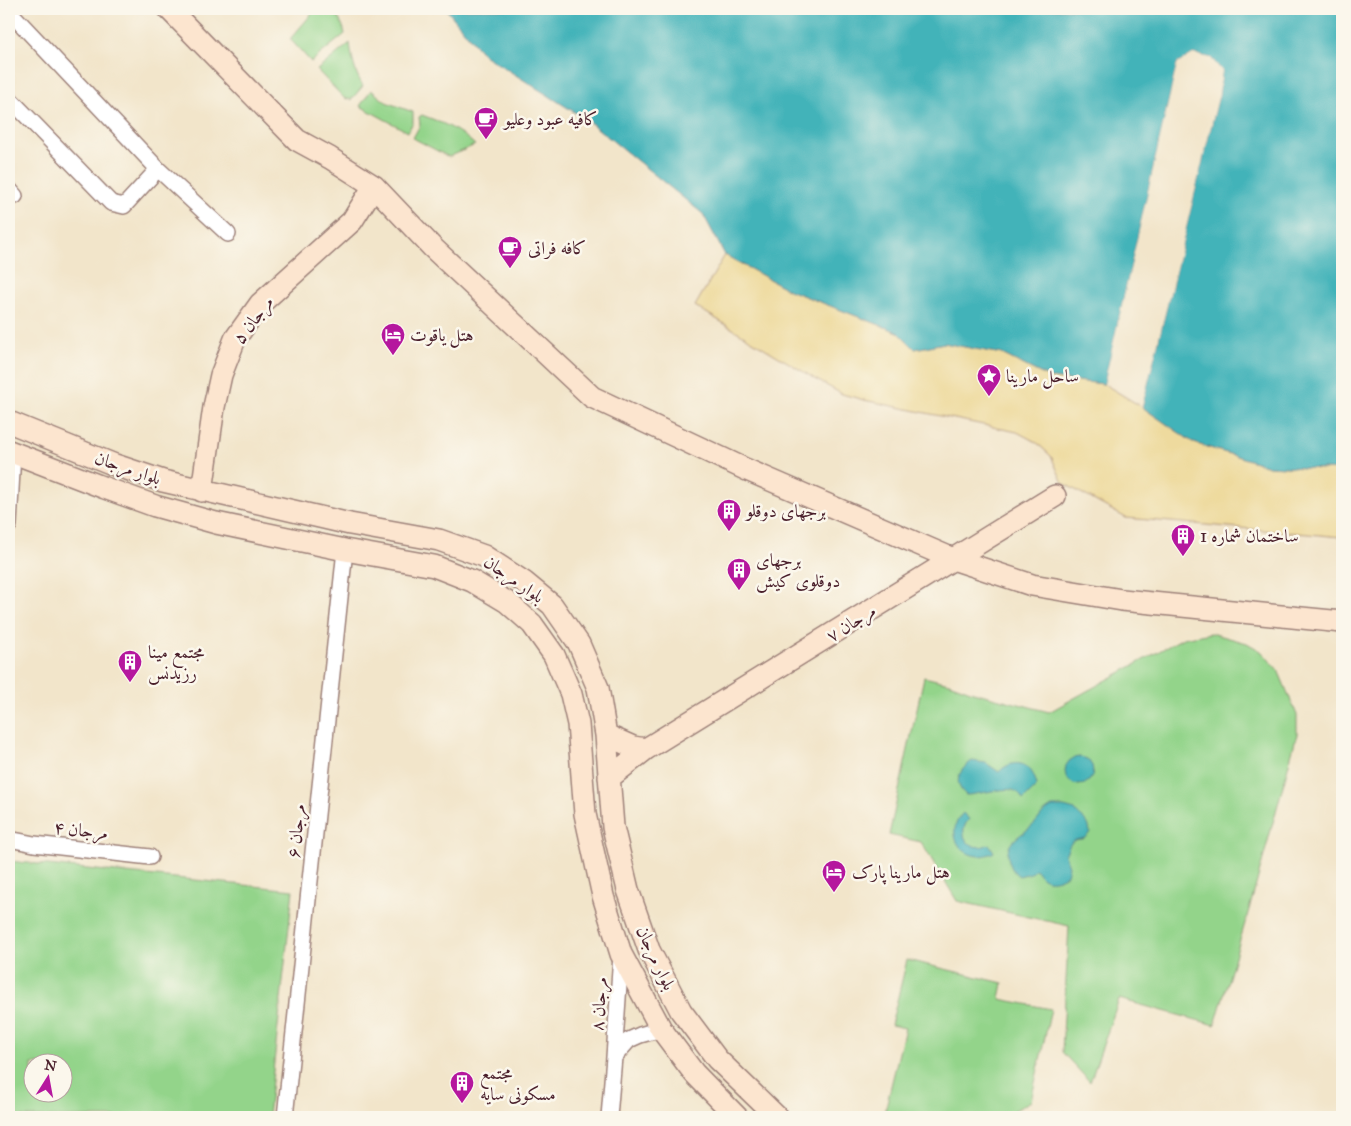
<svg xmlns="http://www.w3.org/2000/svg" width="1351" height="1126" viewBox="0 0 1351 1126" font-family="'IM FELL Great Primer',Amiri,serif">
  <rect width="100%" height="100%" fill="#fbf7ec"/>
  <filter id="ink" filterUnits="userSpaceOnUse"><feTurbulence type="fractalNoise" baseFrequency=".02" numOctaves="2"/><feDisplacementMap in="SourceGraphic" scale="10" xChannelSelector="R" yChannelSelector="G"/><feConvolveMatrix kernelMatrix="1 2 1 2 8 2 1 2 1" color-interpolation-filters="sRGB"/></filter>
  <filter id="wash" filterUnits="userSpaceOnUse"><feTurbulence type="fractalNoise" baseFrequency=".0096" numOctaves="4" result="noise"/><feDisplacementMap in="SourceGraphic" scale="20" xChannelSelector="R" yChannelSelector="G"/><feGaussianBlur stdDeviation="1.12" result="paint"/><feColorMatrix in="noise" values="0 0 0 0 0 0 0 0 0 0 0 0 0 0 0 0 0 1.4 0 .05"/><feComposite in="paint" operator="in"/></filter>
  <g filter="url(#wash)">
    <rect width="100%" height="100%" fill="#f2e5ca"/>
    <path fill="#93d48a" stroke="#6e7a5a" fill-rule="evenodd" d="M316 9H329C338 16 343 23 345 34L311 62 290 39Z
      M350 43C352 59 354 71 363 86L351 100 344 98 317 70Z
      M371 90 386 102 413 112V122L408 132 360 106Z
      M422 115C443 123 458 129 475 145L449 157 413 138 420 125 419 117Z
      M1211 633 1247 643 1261 651 1278 670 1297 715V734L1253 896 1215 1025 1119 999 1090 1082 1062 1052 1069 926 957 901 921 842 889 835 924 677 949 683 973 692 1049 712 1183 638Z
      M9 861 293 890 268 1117H9ZM32 1064H62V1094H32Z
      M907 960 1003 983 1000 999 1051 1009 1031 1101 1003 1117H889L885 1111 905 1028 891 1025Z"/>
    <path fill="#eeda9e" stroke="#9c7c64" d="M725 255 789 290 898 332 915 349 944 343 1002 354 1050 378 1104 384 1142 407 1194 443 1269 466 1342 470V537L1126 518 1063 483 1051 456 1036 442 1017 432 864 400 842 394 817 380 695 306Z"/>
    <path fill="#42b3b9" stroke="#466972" d="M446 9H1342V470L1269 466 1194 443 1142 407 1219 94 1222 71 1211 58 1193 54 1177 64 1104 384 1050 378 1002 354 944 343 915 349 898 332 789 290 725 255 703 214 587 120 484 55Z
      M1065 771a14 14 0 1 1 28 0a14 14 0 1 1-28 0Z
      M972 761 986 763 999 772C1007 763 1022 759 1031 771 1034 775 1036 781 1037 786L1023 800C1021 797 1019 792 1015 791 1007 786 977 795 966 795 952 783 959 770 972 761Z
      M1052 807H1064L1075 810C1081 820 1088 817 1090 832 1084 843 1078 836 1071 843 1069 846 1067 851 1065 855L1069 866 1067 875C1060 879 1051 883 1043 878 1040 876 1037 871 1035 869L1031 873 1019 876C1013 872 1011 867 1009 861 1003 841 1022 836 1033 825 1042 817 1039 814 1052 807Z
      M963 813 969 819C955 835 971 854 989 844L994 852C967 867 941 836 963 813Z"/>
    <path fill="#f2e5ca" d="M1193 54 1211 58 1222 71 1219 94 1142 407 1139 406 1217 94 1219 72 1210 60 1193 56 1179 66 1106 386 1104 384 1177 64Z"/>
  </g>
  <g filter="url(#ink)">
    <g fill="none" stroke-linecap="round" stroke-linejoin="round">
      <defs>
        <path id="street" d="M9 11 158 169 228 234
          M9 98 111 203 124 206 158 169
          M9 189 15 196
          M9 525 13 453
          M9 839 34 844 150 857
          M614 1057 629 1040 640 1035 661 1029
          M285 1117 345 550
          M609 1117 614 1057 621 955"/>
        <path id="secondary" d="M169 9 297 140 330 158 374 186 432 247 592 397 745 469 953 559 1032 585 1122 600 1342 622
          M9 422 115 465 163 481 350 524 439 540 484 556 524 582 552 605 579 644 598 688 606 735 613 827 628 890 649 950 681 1011 717 1059 777 1117
          M9 451 105 488 155 506 216 523 345 550 434 566 472 581 507 602 532 624 554 655 571 694 578 724 585 814 603 896 621 954 661 1029 694 1073 737 1117
          M202 491 214 407 221 375 235 339 260 304 352 221 374 186
          M606 735 633 747 646 749
          M609 778 646 749 1055 496"/>
      </defs>
      <use href="#street" stroke="#9e827a" stroke-width="18"/>
      <use href="#secondary" stroke="#9e827a" stroke-width="24"/>
      <use href="#street" stroke="#fff" stroke-width="15"/>
      <use href="#secondary" stroke="#fce5cf" stroke-width="21"/>
    </g>
  </g>
  <defs>
    <symbol id="cafe-pin" viewBox="-11 -11 22 30"><path d="M0 17L-7.5 6A9.5 9.5 0 1 1 7.5 6Z" fill="#b5179e" stroke="#fbf7ec"/><path d="M-5.5-4.5H6V0H3Q3 3.5 0 3.5H-2.5Q-5.5 3.5-5.5 0ZM3-3.2v2h1.7v-2ZM-6 4.5H4V6H-6Z" fill="#fff"/></symbol>
    <symbol id="hotel-pin" viewBox="-11 -11 22 30"><path d="M0 17L-7.5 6A9.5 9.5 0 1 1 7.5 6Z" fill="#b5179e" stroke="#fbf7ec"/><path d="M-6-4.5h1.5V1H6V5H4.5V3h-9V5H-6ZM-4 0a1.8 1.8 0 1 1 3.6 0ZM.5 0V-2.5h3Q6-2.5 6 0Z" fill="#fff"/></symbol>
    <symbol id="sight-pin" viewBox="-11 -11 22 30"><path d="M0 17L-7.5 6A9.5 9.5 0 1 1 7.5 6Z" fill="#b5179e" stroke="#fbf7ec"/><path d="M0-6L1.8-2.2L6-1.7L2.9 1.2L3.7 5.4L0 3.3L-3.7 5.4L-2.9 1.2L-6-1.7L-1.8-2.2Z" fill="#fff"/></symbol>
    <symbol id="building-pin" viewBox="-11 -11 22 30"><path d="M0 17L-7.5 6A9.5 9.5 0 1 1 7.5 6Z" fill="#b5179e" stroke="#fbf7ec"/><path d="M-4-6H4V6H1V3H-1V6H-4ZM-2.5-4.3h1.7v1.8h-1.7ZM.8-4.3h1.7v1.8H.8ZM-2.5-1h1.7V.8h-1.7ZM.8-1h1.7V.8H.8Z" fill="#fff"/></symbol>
  </defs>
  <g fill-rule="evenodd">
    <use href="#cafe-pin" x="472" y="105" width="28" height="38"/>
    <use href="#cafe-pin" x="496" y="234" width="28" height="38"/>
    <use href="#hotel-pin" x="379" y="321" width="28" height="38"/>
    <use href="#sight-pin" x="975" y="362" width="28" height="38"/>
    <use href="#building-pin" x="715" y="497" width="28" height="38"/>
    <use href="#building-pin" x="1169" y="522" width="28" height="38"/>
    <use href="#building-pin" x="725" y="556" width="28" height="38"/>
    <use href="#building-pin" x="116" y="648" width="28" height="38"/>
    <use href="#hotel-pin" x="820" y="858" width="28" height="38"/>
    <use href="#building-pin" x="448" y="1069" width="28" height="38"/>
  </g>
  <g text-anchor="middle" dominant-baseline="central" stroke-width="5" stroke-linejoin="round" paint-order="stroke">
    <g font-size="18" fill="#4a1f2b" stroke="#fbf7ec" text-anchor="start">
      <text x="504" y="119">کافیه عبود وعلیو</text>
      <text x="528" y="248">کافه فراتی</text>
      <text x="410" y="335">هتل یاقوت</text>
      <text x="1006" y="376">ساحل مارینا</text>
      <text x="746" y="511">برجهای دوقلو</text>
      <text x="1200" y="536">ساختمان شماره 1</text>
      <text x="756" y="560">برجهای<tspan x="756" dy="21">دوقلوی کیش</tspan></text>
      <text x="148" y="652">مجتمع مینا<tspan x="148" dy="21">رزیدنس</tspan></text>
      <text x="852" y="872">هتل مارینا پارک</text>
      <text x="480" y="1073">مجتمع<tspan x="480" dy="21">مسکونی سایه</tspan></text>
    </g>
    <g font-size="18" fill="#4a1f2b" stroke="#fbf7ec">
      <text transform="translate(253 320) rotate(-53)">مرجان ۵</text>
      <text transform="translate(128 468) rotate(19)">بلوار مرجان</text>
      <text transform="translate(514 579) rotate(35)">بلوار مرجان</text>
      <text transform="translate(851 623) rotate(-32)">مرجان ۷</text>
      <text transform="translate(81 830) rotate(6)">مرجان ۴</text>
      <text transform="translate(296 831) rotate(-84)">مرجان ۶</text>
      <text transform="translate(656 958) rotate(65)">بلوار مرجان</text>
      <text transform="translate(599 1004) rotate(-86)">مرجان ۸</text>
    </g>
  </g>
  <rect width="1351" height="1126" fill="none" stroke="#fbf7ec" stroke-width="30"/>
  <g transform="translate(48 1078) rotate(11)"><circle r="24" fill="#fbf7ec" stroke="#b4a19f"/>
  <path d="M0-4L9 19L0 12L-9 19Z" fill="#b5179e"/>
  <text y="-8" font-size="14" font-weight="bold" text-anchor="middle" fill="#4a1f2b">N</text>
  </g>
</svg>
